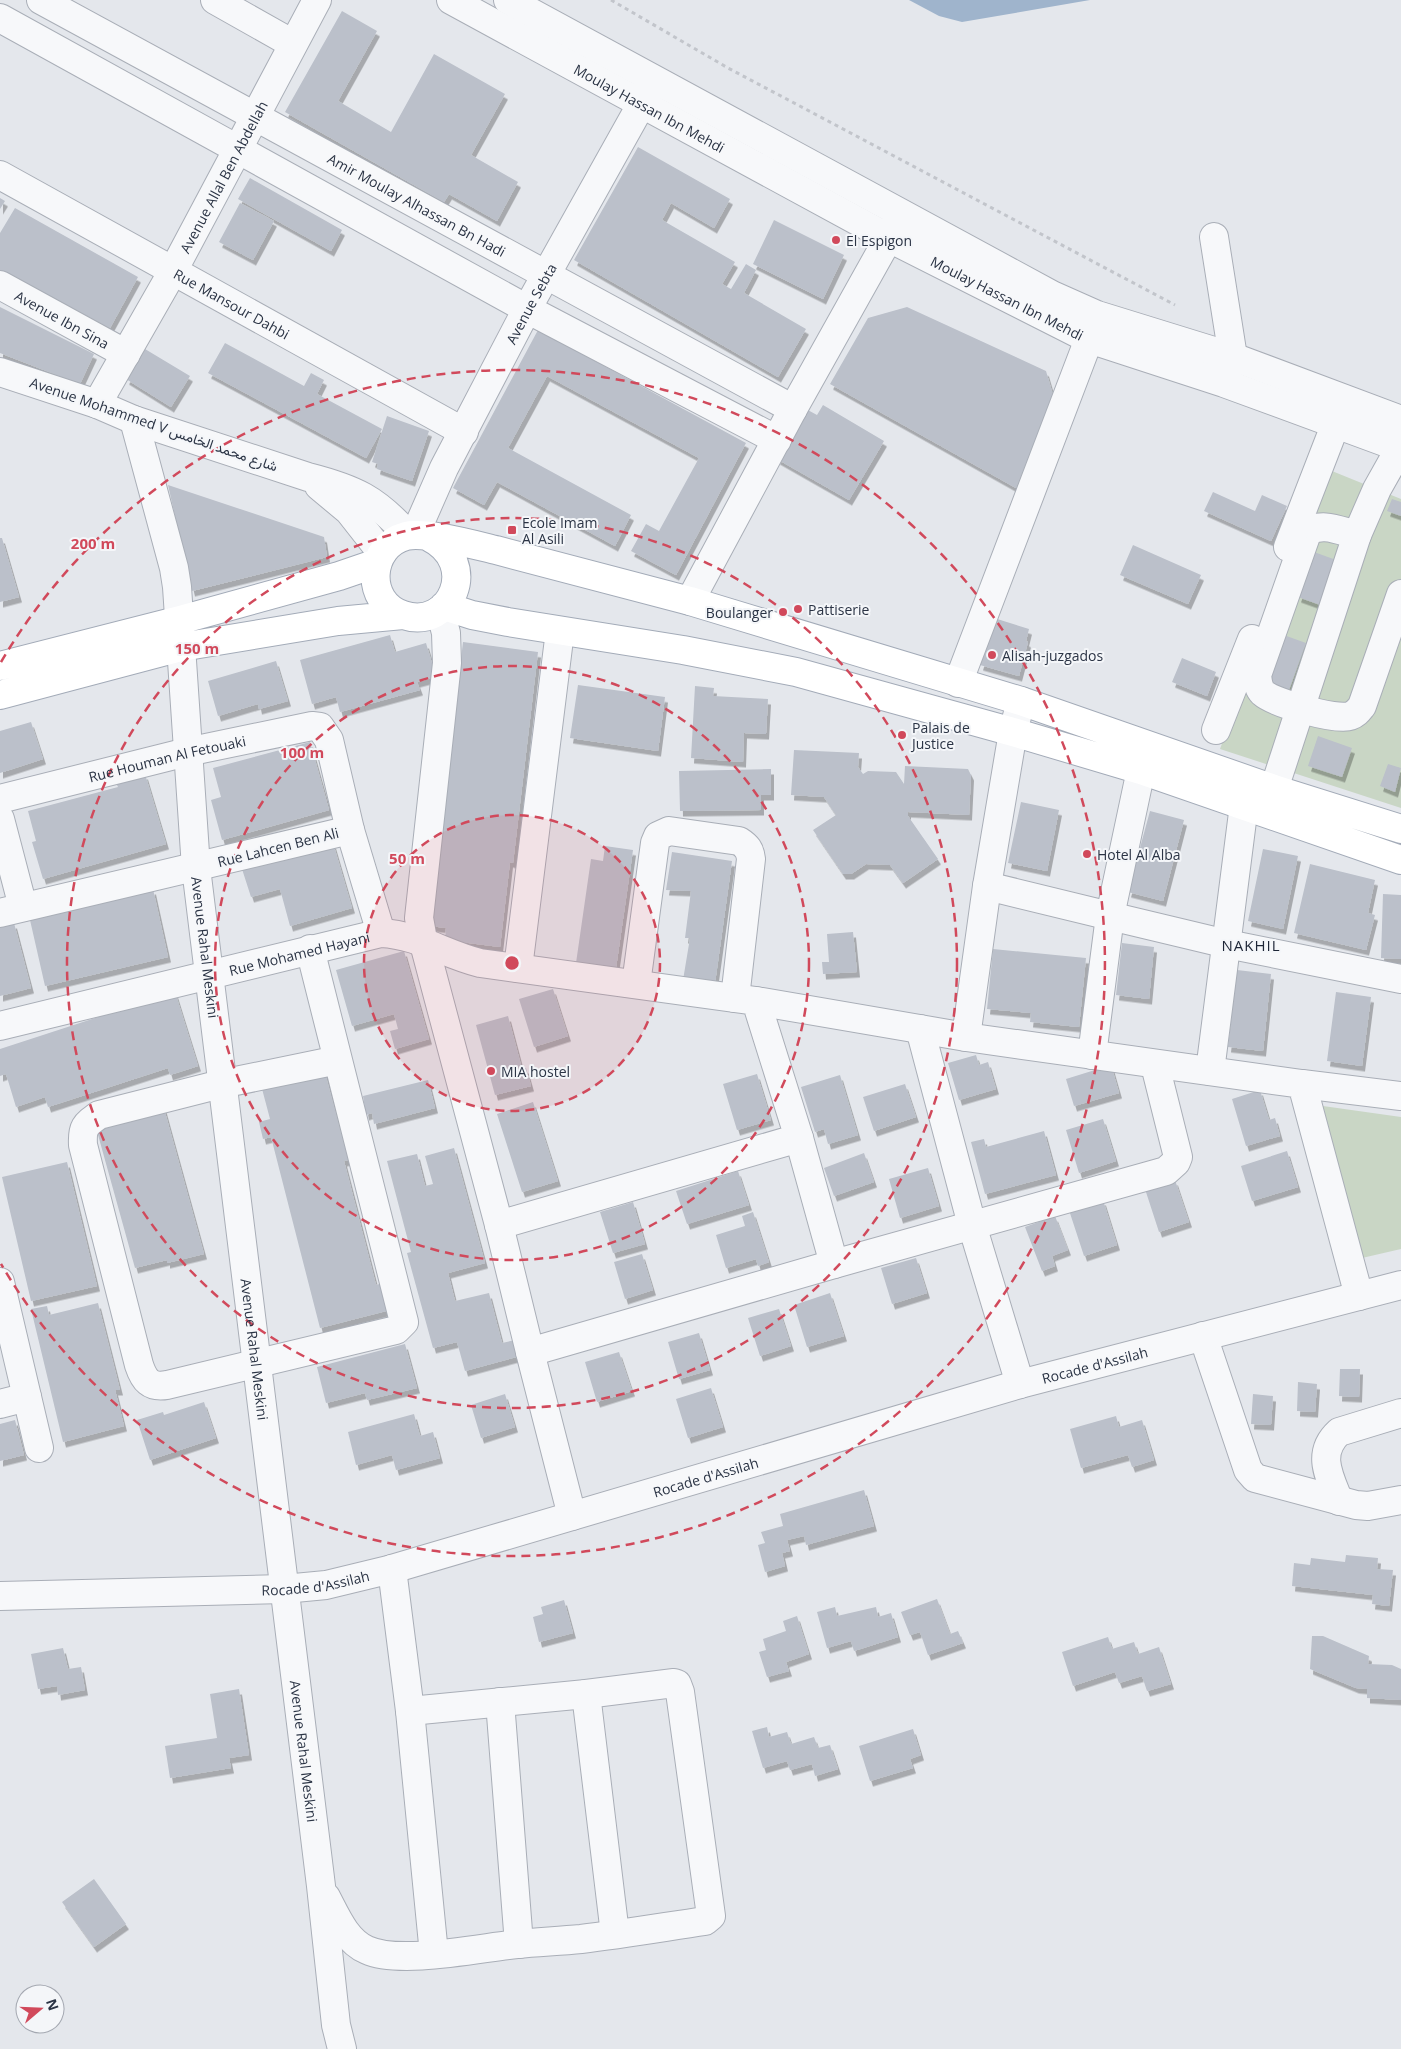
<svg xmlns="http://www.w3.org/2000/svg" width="1401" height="2049" viewBox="0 0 1401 2049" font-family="'Open Sans',Vazirmatn,sans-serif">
  <defs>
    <filter id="shadow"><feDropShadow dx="3" dy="5.5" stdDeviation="0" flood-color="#0004"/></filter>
  </defs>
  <rect width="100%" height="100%" fill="#e4e7ec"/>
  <path fill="#c9d6c5" d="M1327 469 1401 499V808L1220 749 1271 608Z
    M1323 1106 1401 1117V1249L1362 1258Z"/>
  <path fill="#9fb4cc" d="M909 0H1090L962 22 939 16Z"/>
  <path fill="#bbc0ca" filter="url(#shadow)" d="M342 11 377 31 338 101 391 132 434 54 505 94 471 155 518 182 497 221 449 194 444 202 285 112Z
    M638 147 730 199 714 228 671 203 662 220 735 262 722 284 731 289 746 264 756 270 744 293 806 329 778 377 574 260Z
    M250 178 342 230 331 251 238 199Z
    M0 198 5 201 0 209Z
    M240 203 274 221 253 260 219 242Z
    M15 208 138 277 110 328 0 270V233Z
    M774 220 844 255 823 299 753 264Z
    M0 307 94 354 80 384 0 353Z
    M907 307 1046 371 1053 395 1016 488 830 384 868 318Z
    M538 330 746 443 676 575 631 551 646 524 659 531 699 458 547 376 508 448 631 515 615 546 497 482 484 505 453 488Z
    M225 343 304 386 311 373 324 380 317 394 382 429 366 458 208 373Z
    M145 349 190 376 171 407 126 379Z
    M823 405 884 441 849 500 777 459 806 409 817 415Z
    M387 416 429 431 412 481 377 469 378 464 372 462Z
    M168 485 324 537 327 557 192 591Z
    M1213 492 1255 511 1262 495 1287 506 1271 541 1204 511Z
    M1392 499 1401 502V516L1387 511Z
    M0 538H2L19 597 0 602Z
    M1133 545 1201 575 1188 604 1120 575Z
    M1314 552 1339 561 1323 606 1298 597Z
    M994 618 1029 629 1026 641 1028 642 1019 676 980 665Z
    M1281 634 1306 643 1289 690 1264 681Z
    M390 635 395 652 426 643 436 677 417 682 420 690 340 712 336 697 312 704 300 660Z
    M463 642 538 652 513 863 510 862 500 947 445 940 446 928 430 926Z
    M1182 658 1216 672 1207 696 1172 682Z
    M276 661 288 701 259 709 258 704 218 716 208 681Z
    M578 685 665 697 658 751 570 738Z
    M695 686 714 688 713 696 768 699 766 734 744 733 743 762 691 758Z
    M31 722 43 759 0 773V731Z
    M1318 736 1352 748 1342 777 1308 766Z
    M310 742 329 810 222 840 211 800 221 797 213 768Z
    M794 750 859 753 858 767 863 774 868 771 896 772 904 784 905 766 968 769 971 775 969 815 908 812V816L938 859 903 883 890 865 866 864 851 874H843L813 830 836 815 824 797 791 795Z
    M1388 764 1401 768 1395 792 1380 786Z
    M771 769V795H761V810L680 811 679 771Z
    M145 774 166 844 43 879 32 842 36 841 28 811 118 787 116 783Z
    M1021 802 1059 810 1047 871 1008 863Z
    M1150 811 1184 820 1163 901 1128 892Z
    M333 843 352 908 290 926 280 889 251 897 242 869Z
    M605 846 633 850 616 968 576 963 591 859 603 861Z
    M1263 849 1298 856 1283 929 1248 921Z
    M672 852 732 861 715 983 683 980 690 938H685L691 891 666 890Z
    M1310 864 1375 880 1368 913 1375 915 1366 950 1294 933Z
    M153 889 168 957 45 986 30 920Z
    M1383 894 1401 895V959L1381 958Z
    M14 923 31 988 0 996V926Z
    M853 932 857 972 823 974 822 962H829L827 934Z
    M1122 943 1154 947 1149 999 1116 995Z
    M993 949 1086 958 1079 1027 1030 1022 1031 1013 987 1009Z
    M404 951 429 1039 395 1049 390 1031 398 1029 394 1014 352 1026 336 970Z
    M1237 970 1271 974 1263 1051 1228 1047Z
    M553 989 568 1036 534 1047 519 999Z
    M175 992 198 1066 170 1075 168 1068 48 1107 45 1097 16 1107 6 1074 0 1076V1049Z
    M1336 992 1371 997 1362 1066 1327 1061Z
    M508 1016 522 1069 526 1068 531 1086 495 1095 476 1025Z
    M976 1055 979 1065 988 1062 996 1089 959 1100 948 1063Z
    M1111 1065 1119 1093 1074 1106 1066 1079Z
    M324 1069 348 1160 344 1161 376 1285 383 1283 390 1310 320 1328 271 1137 263 1139 259 1122 270 1119 261 1085Z
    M757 1074 771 1120 737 1130 723 1084Z
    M840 1075 858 1135 828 1144 824 1129 815 1132 801 1087Z
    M428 1080 435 1108 374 1124 372 1113 366 1115 363 1096Z
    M905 1084 916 1117 874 1131 863 1097Z
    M1260 1090 1269 1120 1275 1118 1280 1136 1246 1146 1232 1099Z
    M533 1102 558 1181 522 1192 497 1114Z
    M163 1105 204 1254 167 1263V1260L135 1268 95 1124Z
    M1103 1119 1116 1161 1079 1173 1066 1130Z
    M1044 1131 1056 1175 985 1194 971 1142 984 1139 986 1147Z
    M454 1148 485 1263 448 1273 455 1301 489 1293 502 1343 515 1340 520 1356 465 1371 457 1342 433 1348 407 1253 411 1252 387 1161 417 1154 425 1186 433 1184 425 1156Z
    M1287 1151 1298 1187 1252 1201 1241 1166Z
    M864 1153 874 1182 834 1196 824 1168Z
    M67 1162 97 1286 31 1301 2 1177Z
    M928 1168 939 1206 900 1218 889 1179Z
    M738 1171 749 1205 687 1224 676 1191Z
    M1175 1180 1189 1222 1159 1232 1145 1189Z
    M1103 1200 1117 1245 1084 1256 1067 1204Z
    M633 1202 645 1244 613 1253 600 1212Z
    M753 1212 769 1262 758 1266 756 1259 726 1268 716 1235 745 1226 742 1216Z
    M1055 1216 1068 1250 1052 1256 1055 1266 1042 1271 1025 1227Z
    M642 1254 653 1290 625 1299 614 1262Z
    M916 1258 927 1293 892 1304 881 1268Z
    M830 1293 844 1336 807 1347 794 1305Z
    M98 1303 120 1390H115L124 1426 63 1442 31 1309 47 1306 49 1315Z
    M779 1309 791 1346 760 1356 748 1318Z
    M699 1333 710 1370 679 1379 668 1342Z
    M405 1344 417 1388 367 1400 365 1393 326 1403 317 1367Z
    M619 1352 632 1391 597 1402 585 1362Z
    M1340 1369H1360L1359 1397 1339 1396Z
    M1298 1382 1317 1384 1315 1412 1297 1411Z
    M711 1388 723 1427 688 1438 676 1399Z
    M505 1394 515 1427 481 1438 471 1405Z
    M1253 1394 1273 1396 1271 1425 1251 1424Z
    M204 1402 216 1438 150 1460 137 1420 163 1412 164 1415Z
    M414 1414 420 1436 433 1432 440 1458 396 1470 392 1455 356 1465 348 1432Z
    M1116 1416 1119 1427 1142 1420 1154 1460 1132 1467 1128 1455 1081 1468 1070 1429Z
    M15 1420 24 1455 0 1461V1424Z
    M864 1490 874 1526 806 1545 804 1536 787 1540 790 1551 782 1553 785 1566 765 1572 758 1545 765 1543 761 1532 783 1526 780 1514Z
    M1346 1555 1378 1558 1377 1569 1393 1570 1389 1606 1372 1604 1373 1595 1292 1586 1294 1563 1310 1565 1311 1558 1345 1562Z
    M937 1599 950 1634 958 1631 963 1643 928 1655 920 1632 910 1635 901 1612Z
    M564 1600 573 1633 539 1642 533 1617 543 1614 541 1607Z
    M835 1607 837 1616 876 1607 878 1617 891 1613 898 1637 854 1651 851 1641 827 1648 817 1612Z
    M797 1616 809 1654 786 1662 789 1671 767 1677 759 1652 766 1650 763 1639 786 1631 783 1621Z
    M1312 1636H1323L1369 1656 1368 1664 1392 1665 1401 1669V1700L1367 1698V1689L1356 1688 1310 1669Z
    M1108 1637 1112 1649 1134 1642 1138 1654 1159 1647 1171 1684 1147 1691 1142 1676 1119 1683 1115 1672 1073 1686 1062 1652Z
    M63 1648 68 1669 81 1667 85 1690 58 1695 57 1686 38 1689 31 1654Z
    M239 1689 249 1755 229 1758 231 1768 170 1778 165 1746 217 1738 210 1694Z
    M767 1727 769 1737 787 1732 791 1744 814 1737 818 1748 830 1745 838 1769 815 1776 812 1764 790 1770 787 1761 763 1768 752 1731Z
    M913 1729 921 1755 910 1759 913 1768 870 1781 859 1746Z
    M94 1879 126 1924 94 1947 62 1902Z"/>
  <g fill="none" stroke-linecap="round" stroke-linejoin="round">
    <defs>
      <g id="minor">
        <path id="s1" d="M41 0 793 409"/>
        <path d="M215 0 293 44"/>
        <path id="s2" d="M451 0 889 238 1089 339 1224 383 1401 448"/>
        <path d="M508 0 1052 295 1097 315 1233 357 1401 420"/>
        <path d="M0 18 527 309 777 440"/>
        <path id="s3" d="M0 175 464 432"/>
        <path d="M1214 237 1233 357 1228 372"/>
        <path id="s4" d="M0 285 126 354"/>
        <path d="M0 372 97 404 134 420 308 477C355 489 376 499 408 535"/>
        <path id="s5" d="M97 404 173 271 317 0"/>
        <path id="s6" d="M134 420 174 568 177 587 196 868 321 1886 336 2025 342 2049"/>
        <path d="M319 486 349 511 382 553"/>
        <path id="s7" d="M415 534 444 468 527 309 651 87"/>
        <path d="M1357 535C1340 531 1321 521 1307 533L1257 675C1258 682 1258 688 1263 693 1274 703 1337 721 1350 716 1356 714 1358 711 1362 706L1401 594"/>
        <path d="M1288 547 1336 423"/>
        <path d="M690 601 793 409 897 223"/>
        <path d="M440 610 446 633 447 663 419 918 423 940 499 1225 530 1352"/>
        <path d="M958 683 1089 339"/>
        <path d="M1216 730 1252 639"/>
        <path d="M1274 789 1357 535 1377 489 1400 448"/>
        <path id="s8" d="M0 799 187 752 312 726 320 727 329 740 350 830 0 913"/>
        <path d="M0 819 23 907"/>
        <path d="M350 830 381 933"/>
        <path d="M987 886 1013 732 1021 701"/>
        <path d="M310 949 404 1322 396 1330 167 1385C150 1388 144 1380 139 1365L83 1145C82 1127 85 1125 99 1115L221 1084 338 1060"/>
        <path d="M518 968 560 631"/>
        <path d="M636 984 655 843 658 836 669 831 739 841C747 846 750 850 751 859L735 998"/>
        <path d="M756 1001 966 1037 987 886 1110 916 1141 770"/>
        <path id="s9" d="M0 1026 381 933C419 935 444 954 480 963L756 1001 799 1138 499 1225"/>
        <path d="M920 1029 972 1225 1020 1384"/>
        <path d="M966 1037 1302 1084 1359 1296"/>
        <path d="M1092 1055 1110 916 1227 944 1401 979"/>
        <path d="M1210 1071 1244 805"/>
        <path d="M1302 1084 1401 1096"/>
        <path d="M799 1138 834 1264"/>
        <path d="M0 1282 39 1448"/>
        <path d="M1203 1336 1248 1470 1255 1478 1356 1505 1368 1506 1401 1500"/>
        <path d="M0 1404 27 1397"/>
        <path d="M1339 1501C1329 1476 1316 1453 1339 1432L1401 1413"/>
        <path d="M572 1516 530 1352 834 1264 1166 1171 1176 1162 1178 1157 1155 1065"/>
        <path d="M392 1569 410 1711 434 1954"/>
        <path id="s10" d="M0 1596 284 1589 326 1585 392 1569 1020 1384 1401 1285"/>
        <path d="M586 1694 615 1934"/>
        <path d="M500 1702 519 1944"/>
        <path d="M326 1897C336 1916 346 1941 367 1950 400 1965 479 1948 517 1944 538 1942 560 1941 581 1939 623 1934 664 1927 705 1921L711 1916 680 1692 677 1684 674 1683 586 1694 410 1711"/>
      </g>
      <path id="major" d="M429 537C481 563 451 631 403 615 364 602 368 546 406 536 424 531 475 545 496 550L690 601 1021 701 1274 789 1401 829
        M444 606 472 615 508 622 683 650 796 672 1013 732 1141 770 1401 860
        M0 666 180 620 339 576 377 563
        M0 695 181 647 338 621 403 615"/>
    </defs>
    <use href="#minor" stroke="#a9aeb7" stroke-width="30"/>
    <use href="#major" stroke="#a3abb8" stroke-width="30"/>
    <path stroke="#c2c5cb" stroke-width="3" stroke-dasharray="4 4" stroke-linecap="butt" d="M611 0 728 68 1175 305"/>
    <use href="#minor" stroke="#f7f8fa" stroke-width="28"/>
    <use href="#major" stroke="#fff" stroke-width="28"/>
  </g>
  <circle cx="512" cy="963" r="148" fill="#d1495b" fill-opacity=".12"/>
  <g fill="none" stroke="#d1495b" stroke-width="2.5" stroke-dasharray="9 6">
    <circle cx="512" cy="963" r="148"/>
    <circle cx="512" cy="963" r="297"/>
    <circle cx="512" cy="963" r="445"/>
    <path d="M1 662A593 593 0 1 1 1 1264"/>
  </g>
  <g fill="#d1495b" stroke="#f4f6f9" stroke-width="2">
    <circle cx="836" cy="240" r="5"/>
    <rect x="507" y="525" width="10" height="10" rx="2.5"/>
    <circle cx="798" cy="609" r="5"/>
    <circle cx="783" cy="612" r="5"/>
    <circle cx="992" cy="655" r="5"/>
    <circle cx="902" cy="735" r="5"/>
    <circle cx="1087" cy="854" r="5"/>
    <circle cx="491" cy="1071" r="5"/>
  </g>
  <g text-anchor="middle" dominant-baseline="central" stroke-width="4" stroke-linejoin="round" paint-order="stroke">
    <g font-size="14" fill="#2b3445" stroke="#f4f6f9">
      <text stroke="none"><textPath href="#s2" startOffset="226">Moulay Hassan Ibn Mehdi</textPath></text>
      <text stroke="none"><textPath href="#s5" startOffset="260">Avenue Allal Ben Abdellah</textPath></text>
      <text stroke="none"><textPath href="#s1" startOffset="428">Amir Moulay Alhassan Bn Hadi</textPath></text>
      <text stroke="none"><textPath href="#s2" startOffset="631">Moulay Hassan Ibn Mehdi</textPath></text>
      <text stroke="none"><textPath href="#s3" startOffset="265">Rue Mansour Dahbi</textPath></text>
      <text stroke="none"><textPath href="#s7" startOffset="258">Avenue Sebta</textPath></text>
      <text stroke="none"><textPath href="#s4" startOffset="71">Avenue Ibn Sina</textPath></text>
      <text transform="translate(154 424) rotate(19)">Avenue Mohammed V شارع محمد الخامس</text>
      <text stroke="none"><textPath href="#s8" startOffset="172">Rue Houman Al Fetouaki</textPath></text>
      <text transform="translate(278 847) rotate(-14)">Rue Lahcen Ben Ali</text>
      <text stroke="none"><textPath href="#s6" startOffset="534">Avenue Rahal Meskini</textPath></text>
      <text stroke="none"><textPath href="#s9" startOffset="308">Rue Mohamed Hayani</textPath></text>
      <text stroke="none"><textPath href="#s6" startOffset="939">Avenue Rahal Meskini</textPath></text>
      <text stroke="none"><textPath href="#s10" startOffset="1126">Rocade d'Assilah</textPath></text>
      <text stroke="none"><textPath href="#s10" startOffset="721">Rocade d'Assilah</textPath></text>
      <text stroke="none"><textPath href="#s10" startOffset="316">Rocade d'Assilah</textPath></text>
      <text stroke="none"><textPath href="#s6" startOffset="1344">Avenue Rahal Meskini</textPath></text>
    </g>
    <g font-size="14" fill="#2b3445" stroke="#f4f6f9" text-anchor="start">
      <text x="846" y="240">El Espigon</text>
      <text x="522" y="522">Ecole Imam<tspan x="522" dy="16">Al Asili</tspan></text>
      <text x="808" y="609">Pattiserie</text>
      <text x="773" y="612" text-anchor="end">Boulanger</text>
      <text x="1002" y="655">Alisah-juzgados</text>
      <text x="912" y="727">Palais de<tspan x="912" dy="16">Justice</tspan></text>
      <text x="1097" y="854">Hotel Al Alba</text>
      <text x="501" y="1071">MIA hostel</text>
    </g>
    <g font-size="15" letter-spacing="1" fill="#1d2536" stroke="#f4f6f9">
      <text x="1251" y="945">NAKHIL</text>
    </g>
  </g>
  <circle cx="512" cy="963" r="8" fill="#d1495b" stroke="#f4f6f9" stroke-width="2.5"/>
  <g font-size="15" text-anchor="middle" font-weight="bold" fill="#d1495b" stroke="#f4f6f9" stroke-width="4" stroke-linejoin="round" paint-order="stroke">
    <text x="93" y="549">200 m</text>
    <text x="197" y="654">150 m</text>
    <text x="302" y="758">100 m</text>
    <text x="407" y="864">50 m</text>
  </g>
  <g transform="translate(40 2009) rotate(71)"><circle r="24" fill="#f4f6f9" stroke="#a4a8b1"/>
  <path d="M0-4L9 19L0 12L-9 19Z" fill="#d1495b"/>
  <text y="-8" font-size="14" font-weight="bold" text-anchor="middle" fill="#2b3445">N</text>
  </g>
</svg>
